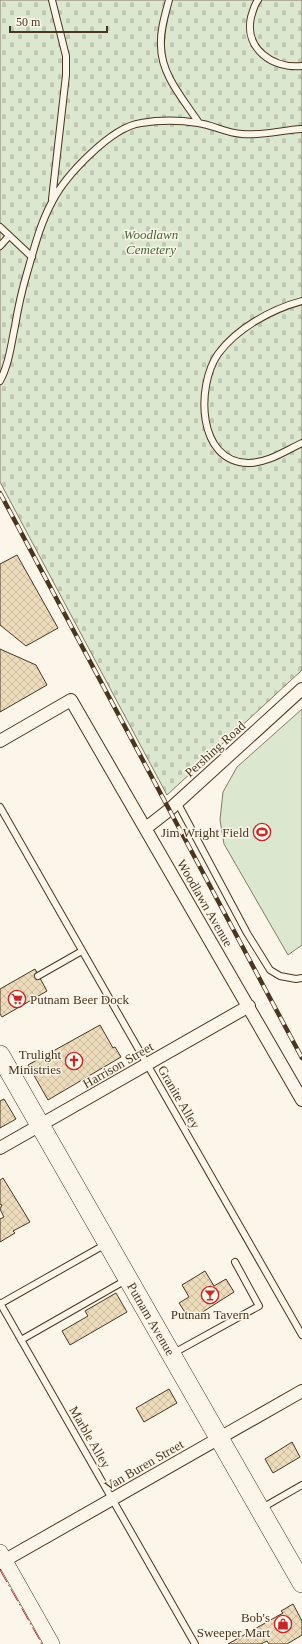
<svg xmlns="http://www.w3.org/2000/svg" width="302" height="1644" viewBox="0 0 302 1644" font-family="Georgia,serif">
  <defs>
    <pattern id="cemetery-stones" width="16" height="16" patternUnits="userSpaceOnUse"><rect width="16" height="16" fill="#dce7d0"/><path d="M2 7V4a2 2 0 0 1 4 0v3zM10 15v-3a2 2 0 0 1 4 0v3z" fill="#bec7b2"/></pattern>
    <pattern id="building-cross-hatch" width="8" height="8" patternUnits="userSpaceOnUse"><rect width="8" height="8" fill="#ecdcbc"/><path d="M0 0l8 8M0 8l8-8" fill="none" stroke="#ccbda1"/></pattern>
  </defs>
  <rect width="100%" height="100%" fill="#fbf6e9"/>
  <path fill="url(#cemetery-stones)" stroke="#887966" d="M0 0H302V670L167 795 0 482Z"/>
  <path fill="#dce7d0" stroke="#887966" d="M302 709V945L288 955 224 844 220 820 223 792 237 767Z"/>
  <path fill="url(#building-cross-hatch)" stroke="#4a3520" d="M17 555 58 628 26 646 0 625V564Z
    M0 649 36 665 47 685 0 712Z
    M35 969 47 991 2 1017 0 1014V989Z
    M100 1025 113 1048 115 1047 121 1057 48 1100 28 1065Z
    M4 1099 16 1119 0 1128V1101Z
    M3 1178 30 1222 13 1231 15 1233 0 1242V1219L4 1217 0 1209 2 1205 0 1204V1180Z
    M205 1271 214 1286 226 1279 234 1292 190 1320 179 1303 189 1297 182 1285Z
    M116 1293 127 1312 70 1345 62 1331 88 1316 85 1311Z
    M169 1389 177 1403 144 1422 136 1408Z
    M292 1442 300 1457 273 1473 265 1459Z
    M293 1604 302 1621V1635L287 1644H269L267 1641 261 1644H228L283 1613 281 1611Z"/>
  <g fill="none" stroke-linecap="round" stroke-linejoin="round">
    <defs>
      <path id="service" d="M169 0C165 15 160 31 161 46 161 75 184 100 199 123
        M258 0C254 5 253 11 251 17 244 49 273 69 302 66
        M52 199 66 75V56L52 0
        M0 227 32 257
        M0 246 9 236
        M302 301C272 309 237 328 218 354 196 386 197 462 248 463 268 463 285 451 302 443
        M0 381C9 364 11 345 15 326 18 308 22 290 27 273 34 249 40 224 52 202 65 176 111 127 141 123 159 120 180 120 198 123 213 125 226 133 242 134 262 136 282 130 302 129
        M177 802 247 933 270 970 280 976 296 979 302 978
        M0 807 302 1335
        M38 976 82 951
        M0 1303 195 1644
        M0 1304 106 1244
        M21 1340 126 1280
        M172 1354 259 1306 235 1262
        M262 1508 302 1485"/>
      <path id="minor" d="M0 741 71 700 302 1100
        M146 828 169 810 302 689
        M0 1148 249 1006
        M0 1563 302 1391"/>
      <path id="tertiary" d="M0 1552 52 1644"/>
      <path id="primary" d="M0 1055 302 1583"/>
    </defs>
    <use href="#service" stroke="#4a3520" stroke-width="8"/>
    <use href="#minor" stroke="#4a3520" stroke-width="14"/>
    <use href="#tertiary" stroke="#4a3520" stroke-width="16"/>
    <use href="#primary" stroke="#4a3520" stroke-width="20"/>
    <use href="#service" stroke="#fbf6e9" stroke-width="6"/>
    <use href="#minor" stroke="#fbf6e9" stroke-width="12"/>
    <use href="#tertiary" stroke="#fbf6e9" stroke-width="15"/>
    <use href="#primary" stroke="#fbf6e9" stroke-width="19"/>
    <defs>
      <path id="rail" d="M0 493 302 1058"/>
    </defs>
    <use href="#rail" stroke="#4a3520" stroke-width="4.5"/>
    <use href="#rail" stroke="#fbf6e9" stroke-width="3" stroke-dasharray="9" stroke-linecap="butt"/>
    <path stroke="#c62828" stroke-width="1" stroke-dasharray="14 3 2 3" stroke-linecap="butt" d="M0 1570 42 1644"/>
  </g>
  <defs>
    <symbol id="stadium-ring" viewBox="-11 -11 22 22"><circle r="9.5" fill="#fbf6e9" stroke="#c62828" stroke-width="1.5"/><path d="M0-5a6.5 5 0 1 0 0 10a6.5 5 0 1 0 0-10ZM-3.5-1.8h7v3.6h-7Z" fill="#c62828"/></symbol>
    <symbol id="supermarket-ring" viewBox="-11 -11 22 22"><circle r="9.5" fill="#fbf6e9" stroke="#c62828" stroke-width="1.5"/><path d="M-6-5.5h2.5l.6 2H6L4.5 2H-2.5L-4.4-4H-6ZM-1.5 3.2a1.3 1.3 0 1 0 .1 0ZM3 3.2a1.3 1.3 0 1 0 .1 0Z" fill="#c62828"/></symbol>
    <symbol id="church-ring" viewBox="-11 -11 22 22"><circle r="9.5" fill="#fbf6e9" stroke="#c62828" stroke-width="1.5"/><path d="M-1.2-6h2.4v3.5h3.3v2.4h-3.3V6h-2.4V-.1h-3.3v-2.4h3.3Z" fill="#c62828"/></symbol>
    <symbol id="bar-ring" viewBox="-11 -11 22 22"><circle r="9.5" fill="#fbf6e9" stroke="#c62828" stroke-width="1.5"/><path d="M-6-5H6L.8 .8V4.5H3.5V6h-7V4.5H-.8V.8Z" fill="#c62828"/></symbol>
    <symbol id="shop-ring" viewBox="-11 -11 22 22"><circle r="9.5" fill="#fbf6e9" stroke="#c62828" stroke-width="1.5"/><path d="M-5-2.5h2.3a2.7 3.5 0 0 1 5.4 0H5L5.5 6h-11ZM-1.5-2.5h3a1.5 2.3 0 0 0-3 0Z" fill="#c62828"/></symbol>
  </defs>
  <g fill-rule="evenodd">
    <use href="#stadium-ring" x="252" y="822" width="20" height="20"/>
    <use href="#supermarket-ring" x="7" y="989" width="20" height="20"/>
    <use href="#church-ring" x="64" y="1051" width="20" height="20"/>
    <use href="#bar-ring" x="200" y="1285" width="20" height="20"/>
    <use href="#shop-ring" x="273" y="1614" width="20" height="20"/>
  </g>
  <g text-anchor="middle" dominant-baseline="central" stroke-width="3" stroke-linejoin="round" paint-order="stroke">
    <g font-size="13" font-style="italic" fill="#436837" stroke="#fbf6e9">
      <text x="151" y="234">Woodlawn<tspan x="151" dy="15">Cemetery</tspan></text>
    </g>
    <g font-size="13" fill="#4a3520" stroke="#fbf6e9">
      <text transform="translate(215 749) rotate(-42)">Pershing Road</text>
      <text transform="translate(205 903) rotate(60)">Woodlawn Avenue</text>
      <text transform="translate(118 1065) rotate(-30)">Harrison Street</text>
      <text transform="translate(179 1097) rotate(60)">Granite Alley</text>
      <text transform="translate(151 1319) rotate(60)">Putnam Avenue</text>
      <text transform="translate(90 1437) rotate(60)">Marble Alley</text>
      <text transform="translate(144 1465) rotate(-30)">Van Buren Street</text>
    </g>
    <g font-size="13" fill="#4a3520" stroke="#fbf6e9" text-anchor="end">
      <text x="249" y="832">Jim Wright Field</text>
      <text x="30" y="999" text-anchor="start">Putnam Beer Dock</text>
      <text x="61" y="1054">Trulight<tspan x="61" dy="15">Ministries</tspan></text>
      <text x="210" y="1314" text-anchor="middle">Putnam Tavern</text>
      <text x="270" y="1617">Bob's<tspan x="270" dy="15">Sweeper Mart</tspan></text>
    </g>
  </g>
  <path d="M10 26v6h97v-6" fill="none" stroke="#4a3520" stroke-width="2"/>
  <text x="16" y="26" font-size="12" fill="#4a3520" stroke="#fbf6e9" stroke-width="3" paint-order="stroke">50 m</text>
</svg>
